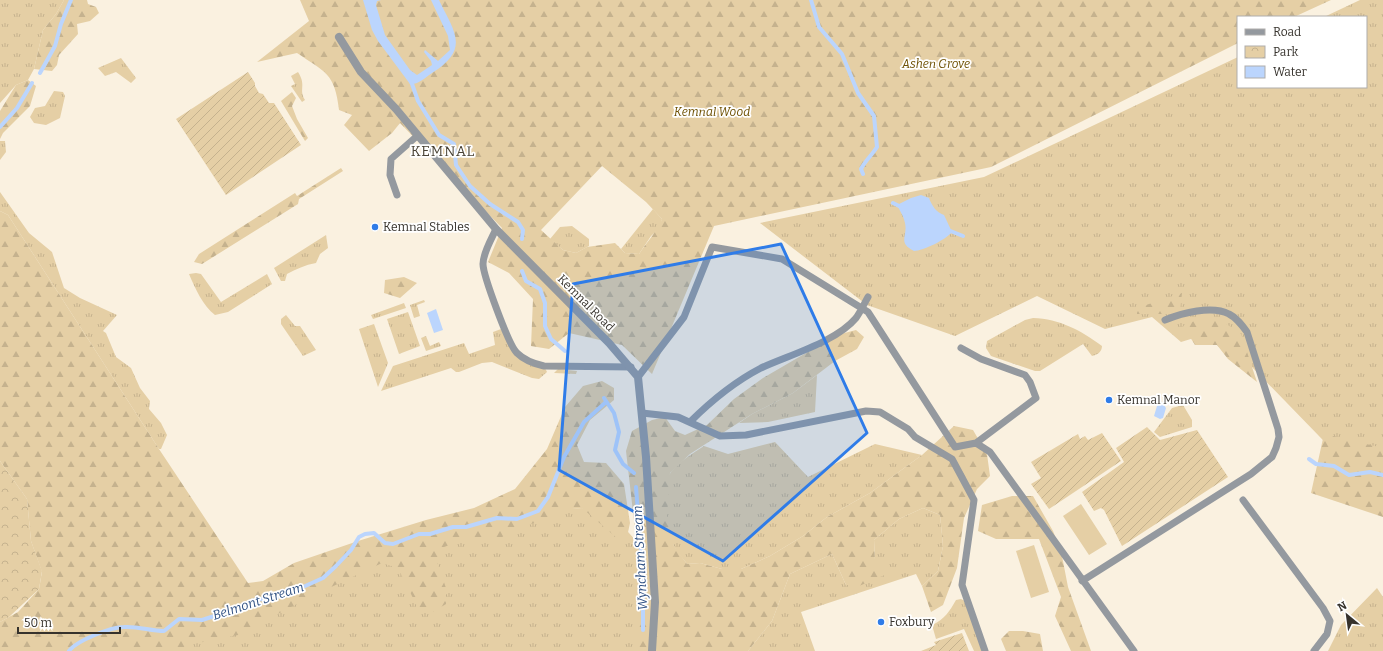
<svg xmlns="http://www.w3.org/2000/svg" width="1383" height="651" viewBox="0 0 1383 651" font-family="Bitter,serif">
  <defs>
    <pattern id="grass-tufts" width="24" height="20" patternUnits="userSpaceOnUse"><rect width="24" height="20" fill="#e5cfa5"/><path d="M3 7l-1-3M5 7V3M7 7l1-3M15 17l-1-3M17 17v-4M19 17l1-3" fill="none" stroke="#c5b28e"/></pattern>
    <pattern id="forest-firs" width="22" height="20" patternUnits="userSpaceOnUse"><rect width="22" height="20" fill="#e5cfa5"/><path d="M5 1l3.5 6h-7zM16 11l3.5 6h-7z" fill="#c5b28e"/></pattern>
    <pattern id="park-crowns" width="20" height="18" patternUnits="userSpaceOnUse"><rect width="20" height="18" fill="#e5cfa5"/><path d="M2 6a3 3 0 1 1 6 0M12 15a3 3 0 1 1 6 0" fill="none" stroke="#c5b28e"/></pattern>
    <pattern id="garden-furrows" width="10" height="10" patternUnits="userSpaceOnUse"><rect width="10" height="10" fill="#e5cfa5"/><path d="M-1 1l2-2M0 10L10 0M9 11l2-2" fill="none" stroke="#c5b28e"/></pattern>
  </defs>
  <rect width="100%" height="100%" fill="#faf1e0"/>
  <path fill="url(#grass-tufts)" d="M0 0H64L56 14 43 30 34 69 28 80 16 85 0 103Z
    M1360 0H1383V502L1217 331 1181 342 1152 317 1105 329 1037 296 955 336 867 305 760 223 984 177 1238 57V87H1366V17H1324Z
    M121 58 136 78 131 83 116 72 105 76 98 68Z
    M298 72C307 86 298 89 305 100L302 102 291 86 295 84 291 76Z
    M54 91 63 92 65 96 60 118 46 125 34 123 30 117 35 108 45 106Z
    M0 141H5L6 152 0 160Z
    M0 192 29 233 52 252 64 288 80 298 117 315 103 331 106 333 116 357 131 368 140 388 150 401 149 409 161 423 167 435 161 449H159L8 215 0 211Z
    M653 209 662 219 660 228 651 236 639 254 625 253 621 249Z
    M572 226 589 239V246L576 253 563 250 550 239 560 227Z
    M326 235 328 248 320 254 316 263C305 265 296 269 287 274L285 281H281L274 268Z
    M196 273 201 274 221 302 267 274 272 284 228 312 215 315C203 306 195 288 189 274Z
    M424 300 425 302 417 305 420 316 414 318 410 305Z
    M404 303 406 308 373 319 371 315Z
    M408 312 420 346 399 354 387 319Z
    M286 315 295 326H300L316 350 303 356 281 324V319Z
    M1033 318C1060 319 1080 330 1102 346 1102 352 1097 355 1092 356L1083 344 1040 371H1035L991 356 986 348 987 341 1025 320Z
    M374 324 388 363 378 387 359 329Z
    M501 329C514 357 515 358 545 368L547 372 539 379 532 378 492 362 482 363 459 372H456L451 368 381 391 393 366 464 343 469 354 495 345 493 332Z
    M426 336 430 346 439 342 441 346 426 351 421 338Z
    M558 369 577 371 576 374 554 373Z
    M817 375 815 412 768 422 739 423 752 414 793 393Z
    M1183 405 1192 420V427L1160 437 1154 432 1172 408Z
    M775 442 808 477 875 444 922 455 870 493 827 517 803 536 770 556 741 569H722L700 563 687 564C683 558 677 553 674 546 666 531 660 487 671 472 680 461 693 453 704 446L728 454Z
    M510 502 569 509 582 508 612 514 671 580 662 651H28L192 636Z
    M923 508 940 515 943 546 938 571 922 586 916 574 801 612 815 651H748L772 621 790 574 832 554 846 585 875 560 874 540 899 519Z
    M1377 588 1383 597V651H1328L1341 625Z
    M961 599 967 602 982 651H974L964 629 936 639 932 625C945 619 949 612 956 600Z"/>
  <path fill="url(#forest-firs)" fill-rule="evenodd" d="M64 0H87L88 4 96 7 99 13 90 21 77 24 78 34 59 55 57 65 52 71 34 69 43 30 56 14Z
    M300 0H1331L1294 17H1238V43L991 167 714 226 652 374 622 345 569 333 549 349 531 346 533 299 509 273 488 262 502 228 400 123 392 133 369 151 344 125 352 115 339 110C335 73 325 72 297 53L257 62 309 21ZM602 166 646 202 662 219C659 229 646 243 639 254L625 253 615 243 587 247 576 253 563 250 541 230Z
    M28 80 36 86 30 106 3 133 0 139V111L16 85Z
    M292 92 296 98 292 106 297 119 308 138 305 141 281 101Z
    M341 168 343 171 299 199 298 204 202 264 194 262 199 254 295 193 297 196Z
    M0 211 8 215 159 449 248 583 263 581 294 563 358 541 426 520 474 508 515 489 547 449 565 407 583 386 602 381 614 388V400L590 420 577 445 584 462 606 463 624 484 630 523 627 537 618 539 582 508 563 510 502 537 469 538 444 547 437 562 446 588V604L431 613 417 606 398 568 382 563 308 598 238 635 188 645 175 651H0V622L18 612 39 589 42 572 31 541 27 499 0 461Z
    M404 277 417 283 400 298 384 293 385 280Z
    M1182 293 1180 310 1170 314H1137V308Z
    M1219 319 1241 334 1257 382 1228 359 1217 345H1195L1183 326 1194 321Z
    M856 330 864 337 857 349 835 361 793 393 752 414 690 454 670 473 667 517 674 546 687 564 700 563 722 569H741L770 556 803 536 827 517 870 493 922 455 954 426 973 430 987 454 990 476 977 489 964 518 957 568 943 605 931 612 922 586 938 571 943 546 940 515 923 508 899 519 874 540 875 560 887 574 859 586 846 585 832 554 790 574 772 621 748 651H637V547L626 451 632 431 652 420 665 417 675 431 685 435 707 425 734 399 763 378 837 335Z
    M1324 434 1383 448V517L1311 493Z
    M1012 496H1033L1053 531 1061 551 1068 587 1091 651H1071L1055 616 1061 597 1039 539H996L978 531 982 505Z
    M1009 631H1023L1040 634 1043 651H1006L1001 639Z"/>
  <path fill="url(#park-crowns)" d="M0 461 27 499 31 541 42 571 39 589 9 617 0 622Z"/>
  <path fill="url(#garden-furrows)" d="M248 72 255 83V86L259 93 263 94 269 103H274L301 145 226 195 176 119Z
    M1147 427 1160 440 1197 430 1228 477 1122 546 1104 510 1101 508 1094 511 1082 492 1124 462 1116 448Z
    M1102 433 1121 461 1049 509 1031 484 1041 478 1031 462 1078 434 1080 439 1085 436 1088 440Z
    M962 633 969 651H921L936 645 934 642Z"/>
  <path fill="#e5cfa5" d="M1081 504 1107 544 1089 555 1063 516Z
    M1034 545 1049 592 1031 598 1016 551Z"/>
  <path fill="#bbd5fd" d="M363 0H381L377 1 376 5 385 35 410 70 417 75 432 65 431 61 424 52 425 50 438 61 450 50 448 36 431 0H439C455 33 470 49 432 73 426 77 418 85 410 84L378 41 372 30Z
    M921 195 929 198C932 206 936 212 944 215L952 232C947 239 923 251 914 251 897 242 908 237 905 223 904 217 900 211 897 205L911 198Z
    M436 309 443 330 434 333 427 313Z
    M1153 396H1157L1166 408 1163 418 1160 419 1154 416 1157 406 1151 399Z"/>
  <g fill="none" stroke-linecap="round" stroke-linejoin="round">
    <path stroke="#bbd5fd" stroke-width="4" d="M811 0 819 27 842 54 858 93 874 116 877 147C872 155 865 161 861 169L863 174
      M40 73 55 46 61 24 71 0
      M411 81 418 101 439 135 454 144 456 165 470 186 490 204 518 222 523 230 522 239
      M0 127 17 108 32 83
      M893 203 901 207
      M948 230 963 236
      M522 271 526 281 540 289 545 303V326L551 339 565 351
      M604 398 614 413 619 432 615 450 623 464 634 473
      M1309 459 1316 464 1334 466 1349 475 1370 472 1383 475
      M636 487 643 577V630
      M69 651C76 641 111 627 124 627 138 626 151 631 164 631L179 619 202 620 227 612 251 601 280 596 303 587 323 578 336 566 351 550 359 537 365 534 374 533 385 543 393 544 419 534H430L453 527H466L497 518 517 519 538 511 548 497 564 457 584 422 606 402"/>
    <path stroke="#94999f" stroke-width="7" d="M397 195 390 175 391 159 417 136
      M496 229C491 240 483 253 483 264 483 275 509 346 517 353 524 360 535 364 544 366L631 367
      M638 377 684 317 712 247 782 259 868 312 955 447 976 443 1036 398 1030 382 1025 375 981 359 961 348
      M642 413 678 417 720 436 746 435 866 411 880 412 908 429 915 437 952 459 974 500 962 585 985 651
      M690 422C711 401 734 382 761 368 789 355 836 342 856 318 861 311 864 304 868 297
      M976 443 990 452 1134 651
      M1243 500 1323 608 1330 621 1327 634 1314 651
      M1082 581 1251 474 1272 457 1276 448 1279 437 1278 429 1247 332C1242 325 1237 318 1229 314 1212 305 1182 313 1165 320"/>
    <path stroke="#94999f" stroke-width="8" d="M339 37 361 72 396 109 496 229 609 343 638 377 646 457 655 602 652 651"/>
  </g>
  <path fill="#2f7ce8" fill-opacity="0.2" stroke="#2f7ce8" stroke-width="3" stroke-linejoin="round" d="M781 244 867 433 723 561 559 470 573 284Z"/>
  <g fill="#2f7ce8" stroke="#fff" stroke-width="1.5">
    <circle cx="375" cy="227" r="4"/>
    <circle cx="1109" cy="400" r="4"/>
    <circle cx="881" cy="622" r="4"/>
  </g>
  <g text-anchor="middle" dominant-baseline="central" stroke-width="3.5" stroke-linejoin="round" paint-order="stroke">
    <g font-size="12" font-style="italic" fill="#6e5002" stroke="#fff">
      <text x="936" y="64">Ashen Grove</text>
      <text x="712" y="112">Kemnal Wood</text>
    </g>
    <g font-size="12" fill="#36322c" stroke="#fff" text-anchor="start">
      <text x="383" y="227">Kemnal Stables</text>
      <text x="1117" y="400">Kemnal Manor</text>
      <text x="889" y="622">Foxbury</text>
    </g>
    <g font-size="12" fill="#36322c" stroke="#fff">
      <text transform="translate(586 303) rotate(45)">Kemnal Road</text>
    </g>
    <g font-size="13" font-style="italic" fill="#305183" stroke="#fff">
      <text transform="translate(640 558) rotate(-93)">Wyncham Stream</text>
      <text transform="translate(258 601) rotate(-18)">Belmont Stream</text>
    </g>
    <g font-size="14" letter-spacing="1" fill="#494235" stroke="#fff">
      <text x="443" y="151">KEMNAL</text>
    </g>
  </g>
  <rect x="1237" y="16" width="130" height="72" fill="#ffffff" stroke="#afadab"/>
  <rect x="1245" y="29" width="20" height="6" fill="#94999f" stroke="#afadab"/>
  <text x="1273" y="36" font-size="12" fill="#36322c">Road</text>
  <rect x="1245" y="46" width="20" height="12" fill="url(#park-crowns)" stroke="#afadab"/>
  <text x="1273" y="56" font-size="12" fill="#36322c">Park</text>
  <rect x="1245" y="66" width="20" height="12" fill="#bbd5fd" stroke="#afadab"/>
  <text x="1273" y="76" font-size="12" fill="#36322c">Water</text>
  <g transform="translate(1347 615) rotate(331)" stroke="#ffffff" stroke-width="3" paint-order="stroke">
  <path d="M0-3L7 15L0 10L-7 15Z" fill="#36322c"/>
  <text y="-6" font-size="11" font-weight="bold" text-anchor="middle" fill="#36322c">N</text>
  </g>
  <path d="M18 627v6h102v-6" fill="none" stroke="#36322c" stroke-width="2"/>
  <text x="24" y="627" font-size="12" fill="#36322c" stroke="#ffffff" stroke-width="3" paint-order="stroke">50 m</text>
</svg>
